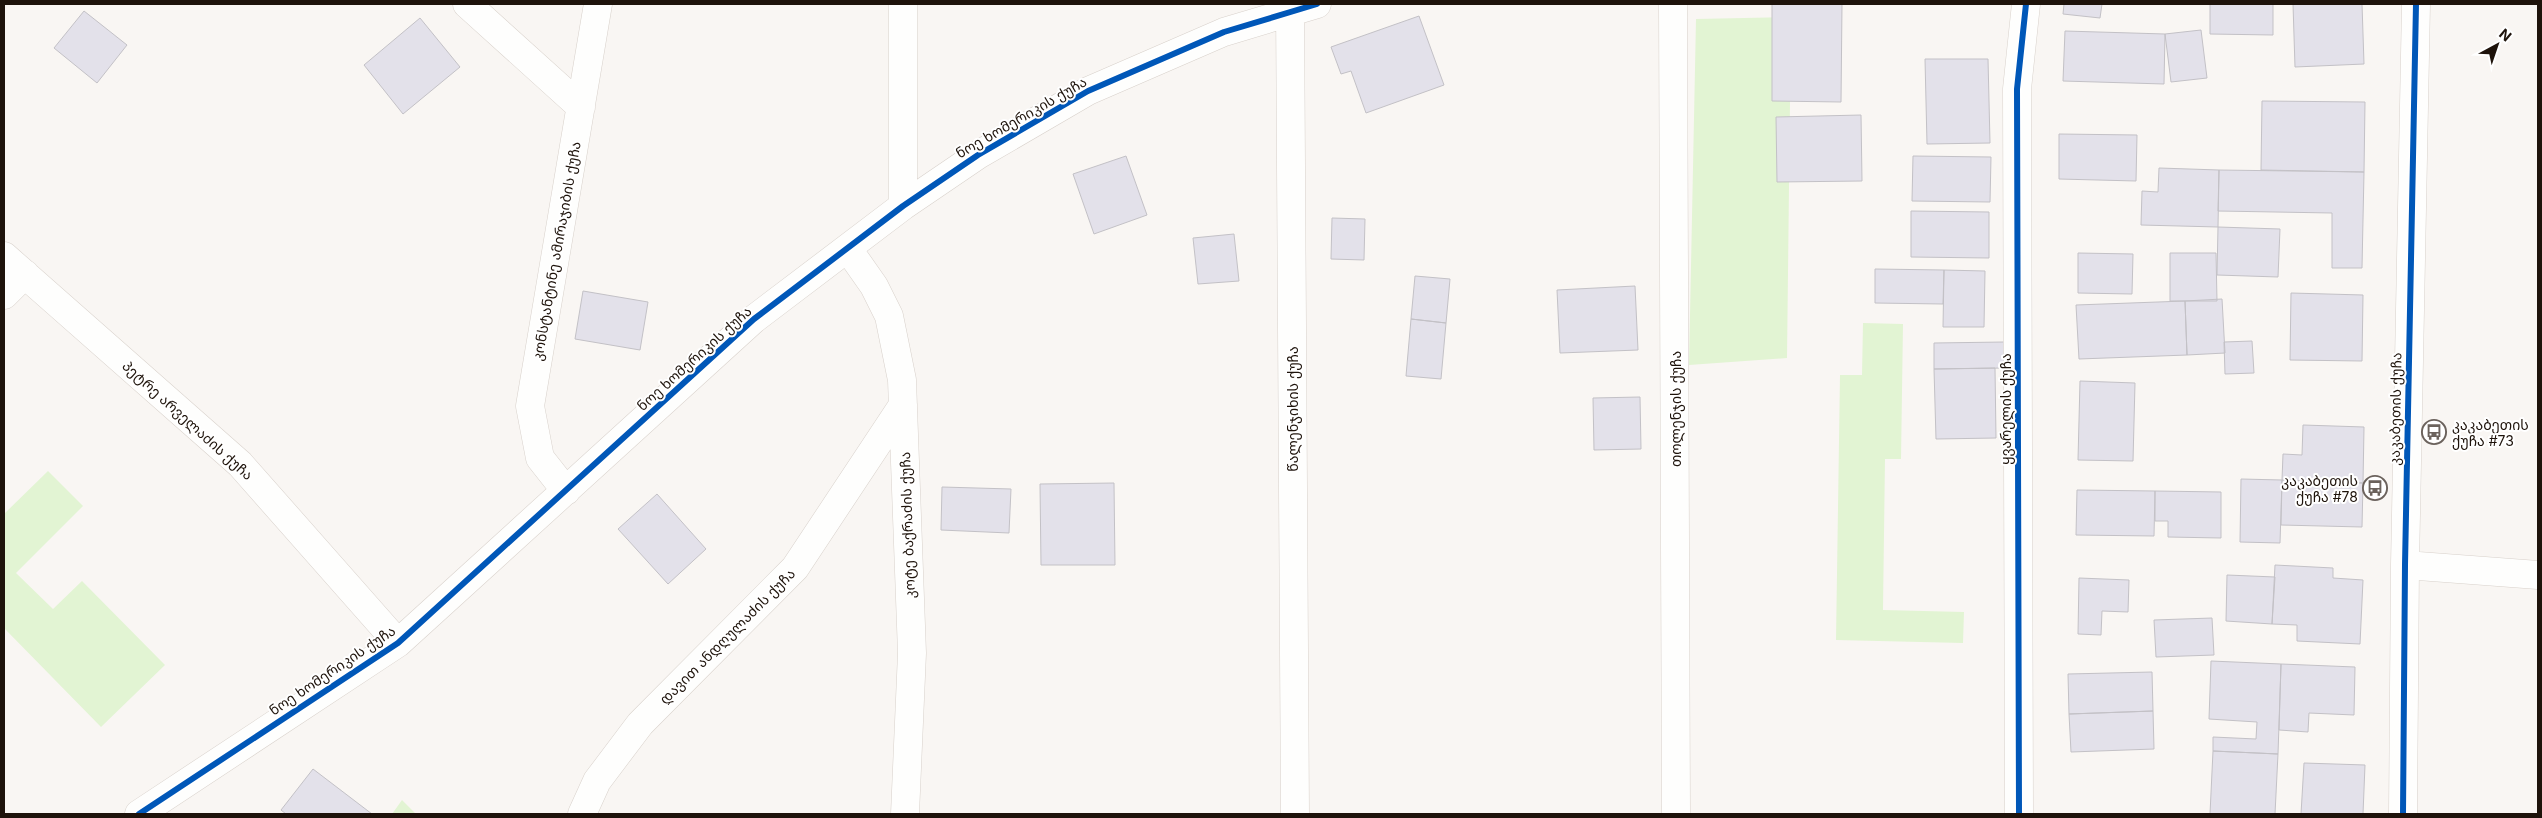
<svg xmlns="http://www.w3.org/2000/svg" width="2542" height="818" viewBox="0 0 2542 818" font-family="Inter,'Noto Sans Georgian',sans-serif">
  <rect width="100%" height="100%" fill="#f9f6f3"/>
  <path fill="#e2f4d3" d="M1791 17 1787 358 1689 365 1696 19Z
    M1863 323 1903 324 1901 459H1885L1883 610 1964 612 1963 643 1836 640 1840 375H1862Z
    M48 471 83 506 16 573 53 609 82 581 165 665 101 727 4 628V514Z
    M402 800 416 814H392Z"/>
  <path fill="#e3e1ea" stroke="#c3c1c6" d="M1772 4H1842L1841 102 1772 101Z
    M2064 4H2102L2100 18 2063 14Z
    M2210 4H2273V35L2210 34Z
    M2293 4H2362L2364 64 2295 67Z
    M84 11 127 45 97 83 54 48Z
    M1419 16 1444 85 1366 113 1351 71 1341 74 1331 47Z
    M420 18 460 67 403 114 364 65Z
    M2201 30 2207 78 2171 82 2165 34Z
    M2065 31 2165 34 2164 84 2063 81Z
    M1925 59H1988L1990 143 1927 144Z
    M2262 101 2365 102 2364 172 2261 170Z
    M1861 115 1862 181 1777 182 1776 117Z
    M2059 134 2137 135 2136 181 2059 179Z
    M1126 156 1147 215 1094 234 1073 174Z
    M1913 156 1991 157 1990 202 1912 201Z
    M2159 168 2219 170 2218 227 2141 225 2142 191 2158 192Z
    M2219 170 2364 172 2362 268H2332V213L2218 211Z
    M1911 211 1989 212V258L1911 257Z
    M1332 218 1365 219 1364 260 1331 259Z
    M2218 227 2280 229 2278 277 2217 275Z
    M1234 234 1239 281 1198 284 1193 238Z
    M2078 253 2133 254 2132 294 2078 293Z
    M2170 253H2216L2217 301H2170Z
    M1875 269 1944 270 1943 304 1875 303Z
    M1944 270 1985 271 1984 327H1943Z
    M1415 276 1450 279 1446 323 1411 319Z
    M1635 286 1638 350 1560 353 1557 290Z
    M583 291 648 302 640 350 575 339Z
    M2291 293 2363 295 2362 361 2290 360Z
    M2222 299 2225 353 2187 355 2185 301Z
    M2185 301 2187 355 2079 359 2076 305Z
    M1411 319 1446 323 1441 379 1406 376Z
    M2252 341 2254 373 2225 374 2224 342Z
    M2004 342V368L1934 369V343Z
    M1995 368 1996 438 1936 439 1934 369Z
    M2080 381 2135 383 2133 461 2078 460Z
    M1640 397 1641 449 1594 450 1593 398Z
    M2303 425 2364 427 2363 483 2282 480 2283 454 2302 455Z
    M2241 479 2282 480 2280 543 2240 542Z
    M2282 480 2363 483 2362 527 2281 525Z
    M1114 483 1115 565H1041L1040 484Z
    M942 487 1011 489 1009 533 941 530Z
    M2077 490 2155 491 2154 536 2076 535Z
    M2155 491 2221 492V538L2168 537V521H2155Z
    M657 494 706 549 668 584 618 529Z
    M2275 565 2333 568V578L2363 580 2360 644 2297 641V625L2272 624Z
    M2227 575 2275 577 2272 624 2226 621Z
    M2079 578 2129 580 2128 612 2102 611 2101 635 2078 634Z
    M2212 618 2214 655 2156 657 2154 620Z
    M2211 661 2281 664 2278 754 2213 751V737L2256 739 2257 722 2209 719Z
    M2281 664 2355 667 2354 715 2309 713 2308 732 2279 730Z
    M2152 672 2153 711 2069 714 2068 674Z
    M2153 711 2154 749 2071 752 2069 714Z
    M2213 751 2278 754 2275 814H2210Z
    M2304 763 2365 765 2363 814H2301Z
    M313 769 372 814H286L281 810Z"/>
  <g fill="none" stroke-linecap="round" stroke-linejoin="round">
    <defs>
      <path id="minor" d="M467 4 581 107
        M1290 4 1295 814
        M1673 4 1676 814
        M903 206V4
        M848 249 874 286 889 316 902 380 912 653 905 814
        M4 256 240 464 398 643
        M4 295 25 274
        M566 491 540 458 530 406 598 4
        M2405 565 2538 575
        M139 814 398 643 754 319 903 206 978 155 1088 91 1224 32 1317 4
        M582 814 597 781 640 724 795 568 903 405
        M2019 814 2017 89 2026 4
        M2403 814 2405 565 2416 4"/>
    </defs>
    <use href="#minor" stroke="#d8d1cb" stroke-width="29"/>
    <use href="#minor" stroke="#fefefd" stroke-width="28"/>
    <defs>
      <path id="cycleway" d="M139 814 398 643 754 319 903 206 978 155 1088 91 1224 32 1317 4
        M2019 814 2017 89 2026 4
        M2403 814 2405 565 2416 4"/>
    </defs>
    <use href="#cycleway" stroke="#fff" stroke-width="9"/>
    <use href="#cycleway" stroke="#0057b8" stroke-width="6"/>
  </g>
  <defs>
    <symbol id="bus-ring" viewBox="-11 -11 22 22"><circle r="9.5" fill="#fff" stroke="#6b625c" stroke-width="1.5"/><path d="M-5-6H5V4H4V6H2V4H-2V6H-4V4H-5ZM-3.5-4V0h7V-4ZM-3.5 1.2v1.5H-2V1.2ZM2 1.2v1.5H3.5V1.2Z" fill="#6b625c"/></symbol>
  </defs>
  <g fill-rule="evenodd">
    <use href="#bus-ring" x="2420" y="418" width="28" height="28"/>
    <use href="#bus-ring" x="2361" y="474" width="28" height="28"/>
  </g>
  <g text-anchor="middle" dominant-baseline="central" stroke-width="4" stroke-linejoin="round" paint-order="stroke">
    <g font-size="14" fill="#1e130b" stroke="#fff">
      <text transform="translate(1021 117) rotate(-30)">ნოე ხომერიკის ქუჩა</text>
      <text transform="translate(556 251) rotate(-80)">კონსტანტინე ამირაჯიბის ქუჩა</text>
      <text transform="translate(694 358) rotate(-42)">ნოე ხომერიკის ქუჩა</text>
      <text transform="translate(1292 409) rotate(-90)">წალენჯიხის ქუჩა</text>
      <text transform="translate(1675 409) rotate(-90)">თოლენჯის ქუჩა</text>
      <text transform="translate(2005 409) rotate(-90)">ყვარელის ქუჩა</text>
      <text transform="translate(2395 409) rotate(-89)">კაკაბეთის ქუჩა</text>
      <text transform="translate(188 420) rotate(42)">პეტრე არველაძის ქუჩა</text>
      <text transform="translate(907 525) rotate(-92)">კოტე ბაქრაძის ქუჩა</text>
      <text transform="translate(727 636) rotate(-45)">დავით ანდღულაძის ქუჩა</text>
      <text transform="translate(332 670) rotate(-34)">ნოე ხომერიკის ქუჩა</text>
    </g>
    <g font-size="14" fill="#1e130b" stroke="#fff" text-anchor="start">
      <text x="2452" y="424">კაკაბეთის<tspan x="2452" dy="16">ქუჩა #73</tspan></text>
      <text x="2358" y="480" text-anchor="end">კაკაბეთის<tspan x="2358" dy="16">ქუჩა #78</tspan></text>
    </g>
  </g>
  <rect width="2542" height="818" fill="none" stroke="#1e130b" stroke-width="10"/>
  <g transform="translate(2497 45) rotate(40)" stroke="#ffffff" stroke-width="4" paint-order="stroke">
  <path d="M0-4L9 19L0 12L-9 19Z" fill="#1e130b"/>
  <text y="-8" font-size="14" font-weight="bold" text-anchor="middle" fill="#1e130b">N</text>
  </g>
</svg>
